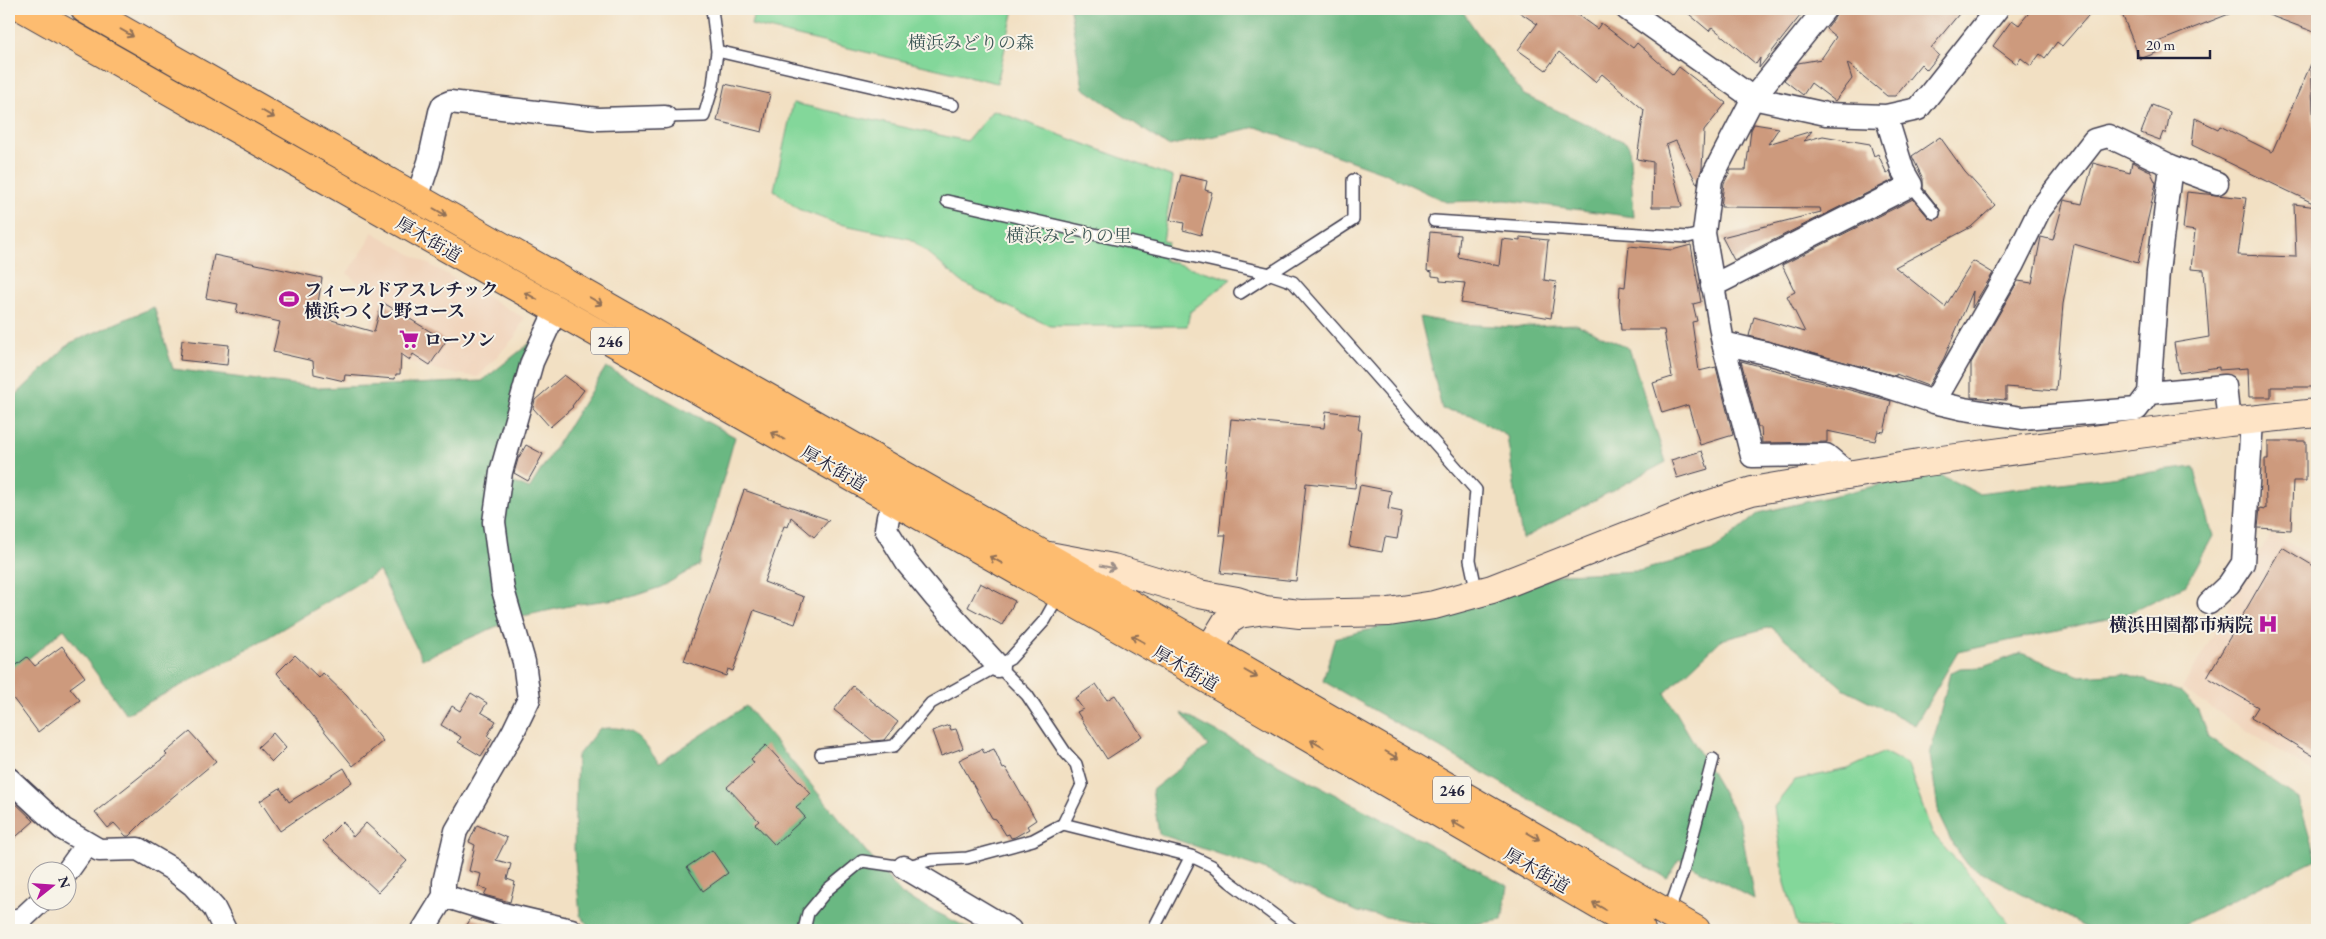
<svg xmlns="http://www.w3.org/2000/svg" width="2326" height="939" viewBox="0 0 2326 939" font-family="'EB Garamond','Noto Serif JP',serif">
  <rect width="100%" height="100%" fill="#f7f3e8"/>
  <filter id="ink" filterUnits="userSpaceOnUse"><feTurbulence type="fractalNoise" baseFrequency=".02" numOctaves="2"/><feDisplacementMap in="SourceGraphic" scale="10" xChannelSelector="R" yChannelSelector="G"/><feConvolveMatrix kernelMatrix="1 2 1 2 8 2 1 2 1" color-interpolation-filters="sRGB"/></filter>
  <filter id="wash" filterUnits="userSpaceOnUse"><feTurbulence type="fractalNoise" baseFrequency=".0096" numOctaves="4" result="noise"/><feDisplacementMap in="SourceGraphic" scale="20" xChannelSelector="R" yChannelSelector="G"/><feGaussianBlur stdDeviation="1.12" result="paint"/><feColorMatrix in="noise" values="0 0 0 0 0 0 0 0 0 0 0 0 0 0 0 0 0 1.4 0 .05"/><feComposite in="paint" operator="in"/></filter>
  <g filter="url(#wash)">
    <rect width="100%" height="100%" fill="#f2e0c3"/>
    <path fill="#f1d5bd" d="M372 232 524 318 515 337 478 377 445 372 366 349 376 299 347 273 368 243Z
      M2271 533 2317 559V775L2182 689Z"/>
    <path fill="#83d79a" stroke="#527c6a" d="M755 9H1014L997 83 751 25Z
      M793 103 967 141 993 110 1173 177 1163 241 1168 242 1164 260 1231 279 1190 312 1187 326H1050L1009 307 962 282 911 239 835 223 798 209 774 190Z
      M1884 752 1908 765 1932 833 1991 899 2013 930H1920L1915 926 1853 930 1798 927 1785 883 1774 807 1795 780 1848 769Z"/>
    <path fill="#6ab882" stroke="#466d5e" d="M1070 9H1461L1487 47 1524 95 1629 144 1634 217 1506 200 1446 202 1385 173 1256 127 1168 146 1083 88Z
      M154 307 173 369 321 388 482 381 530 343 510 481 529 489 606 367 735 437 699 565 661 587 631 597 579 604 518 617 422 659 379 571 230 660 126 714 64 629 9 675V402L70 343Z
      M1420 317 1457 324 1514 327 1576 324 1629 348 1666 462 1522 539 1507 436 1471 415 1442 409Z
      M2194 467 2213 536 2186 585 2125 615 1958 652 1915 725 1843 688 1771 627 1721 640 1665 693 1740 822 1754 899 1679 859 1667 878 1323 681 1335 638 1465 606 1563 574 1639 571 1713 551 1759 513 1934 472 1978 493Z
      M2021 653 2080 676 2124 673 2181 692 2198 710 2208 737 2299 799 2316 859 2173 930H2092L1968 865 1953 845 1939 816 1930 755 1950 673 1960 668 1983 667Z
      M746 706 902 895 972 930H592L580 915 574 849 576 785 577 756 599 729C634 724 639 737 659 763Z
      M1181 713 1508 886 1502 920 1449 928 1358 912 1261 868 1159 834 1152 790 1208 746Z"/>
    <g id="blocks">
      <path fill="#cd9a7d" d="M1515 9H1569L1597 29 1601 23 1633 48 1637 43 1673 75 1679 67 1726 103 1704 131 1702 168 1697 184 1676 141 1666 145 1682 207H1652L1653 162 1637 159 1644 110 1602 74 1595 82 1559 52 1546 70 1518 50 1537 24Z
        M1683 9H1808L1806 12 1804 11 1759 68 1760 58 1756 64 1712 27 1709 31Z
        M1838 9H1963L1931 48 1939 55 1927 70 1921 64 1895 96H1887L1847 63 1852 79 1835 101 1811 83 1803 95 1784 80 1798 63 1821 59 1836 37 1826 29 1835 17Z
        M2032 9H2094L2062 46 2057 42 2045 58 2040 54 2031 66 2021 58 2017 64 1993 46 2012 20 2019 25Z
        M2120 9H2239V10L2158 42 2161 51 2140 59Z
        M2258 9H2317V33L2258 11Z
        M2311 64 2317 205 2192 145 2195 118 2218 129 2220 126 2272 152Z
        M725 84 770 94 762 132 717 121Z
        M2152 105 2170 112 2166 134 2163 132 2160 140 2141 133Z
        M1754 124 1779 128 1768 144 1812 131 1804 141 1823 136 1870 144 1874 156 1878 154 1887 174 1890 172 1893 180 1734 260 1722 237 1821 212 1820 208 1721 207 1724 183 1731 170H1746L1751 130Z
        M1940 137 1965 172 1995 205 1971 227 1895 267 1945 307 1973 261 1993 273 1972 308 1973 291 1944 358 1928 386 1896 374V376L1749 336 1754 317 1805 332 1787 296 1795 292 1782 265 1913 199 1929 218 1935 220 1939 218 1941 211 1923 188V179L1912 156Z
        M2132 162 2150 171 2156 183 2138 263 2074 244 2063 304 2056 391 2006 387V400L1971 397V363L2018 281 2032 283 2041 237 2053 240 2064 200 2082 204 2093 163 2130 173Z
        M1181 175 1207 181 1205 190 1212 192 1201 235 1183 230 1184 223 1170 220Z
        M2187 192 2246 198 2238 255 2296 257 2294 204 2317 207V387H2271V397H2249L2248 368 2219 370V367L2179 373 2174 343 2209 337 2204 270 2191 269 2195 231 2183 229Z
        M1430 232 1460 235 1458 257 1499 266 1502 239 1520 241V237L1548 240 1544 280 1556 282 1551 318 1461 303 1465 283 1440 281V277L1432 276V272L1427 271Z
        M1691 245 1701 302 1693 304 1697 321 1692 322 1699 371 1716 367 1733 435 1700 445 1688 405 1662 413 1653 383 1672 377 1664 330H1621L1619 305 1620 286 1625 287 1629 246 1672 250Z
        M214 255 322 278 318 303 328 319 374 332 382 302 446 341 430 365 413 354 410 360 401 354 400 374H396L395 379 345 375 344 381 314 374 313 361 273 352 280 322 236 312 238 304 206 298Z
        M182 340 229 345 227 365 180 360Z
        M1741 361 1891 401 1884 432 1878 431 1875 441 1827 431V442L1762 443 1761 427H1758Z
        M564 375 584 390 572 406 573 407 550 427 533 408 535 400Z
        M1326 411 1360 415 1358 430H1361L1355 488 1306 483 1296 581 1221 573 1226 535H1219L1231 419 1324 428Z
        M2268 441H2306V481H2293L2291 530 2258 528 2260 508 2266 509 2265 459H2268Z
        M526 445 543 454 528 481 514 473 518 459Z
        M1702 451 1708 469 1677 478 1671 460Z
        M1360 485 1391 491 1388 509 1402 512 1397 539 1385 537 1382 552 1349 546Z
        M744 490 829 520 814 537 791 517 788 527 784 526 764 582 804 597 795 624 754 610 733 671 728 669 726 676 684 661Z
        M2282 547 2317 568V758L2251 718 2258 707 2207 677Z
        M980 583 1015 601 1002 625 968 607Z
        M62 646 85 677 70 688 80 700 38 732 9 693V671L27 657 35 666Z
        M295 655 319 678 323 673 347 696 383 741 353 766 277 673Z
        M1096 684 1107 700 1115 695 1142 736 1107 759 1077 712 1083 709 1075 698Z
        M853 686 898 722 884 740 873 741 834 710Z
        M471 693 487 703 481 712 496 721 487 736 492 739 481 756 458 742 461 737 441 725 452 706 460 711Z
        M949 725 951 730 956 729 963 748 941 756 932 731Z
        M190 732 216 761 145 820 129 836H126L114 823 108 828 95 812 167 755 165 753Z
        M273 733 286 748 272 762 258 747Z
        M766 745 811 794 796 807 805 817 775 845 755 824 759 821 727 787 754 763 751 759Z
        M982 749 984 753 994 749 1003 769 1006 768 1036 820 1027 826 1029 829 1015 837 1011 838 1009 834 1006 835 996 819 992 818 959 760Z
        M344 768 352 782 280 831 260 801 280 788 289 802Z
        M9 797 34 821 9 843Z
        M343 821 353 837 366 823 407 861 378 892 323 841Z
        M477 825 507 838 496 860 511 864 507 879 515 882 510 902 484 895 487 889 478 887 481 874 469 871 475 845 469 842Z
        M712 850 728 873 703 891 687 867Z
        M471 918 504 928V930H464Z"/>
    </g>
  </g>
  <g filter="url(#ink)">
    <use href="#blocks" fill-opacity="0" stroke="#413e4f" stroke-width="1"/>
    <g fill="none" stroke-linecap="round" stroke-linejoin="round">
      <defs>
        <path id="lane" d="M717 51 953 105
          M665 117 704 116 713 86 717 51 712 9
          M1911 185 1934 213
          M947 201 1271 274 1293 282 1476 490 1470 560 1477 593
          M1434 221 1688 237 1704 233
          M1240 293 1353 220V180
          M821 754 894 746 931 703 1010 659 1045 620 1059 595
          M1063 824 1191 856 1153 930
          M1191 856 1212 866 1230 882 1294 930
          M1668 914 1683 872 1713 759
          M804 930 808 913 828 889 862 861 904 867 931 860 967 858 1033 840 1063 824 1082 785 1076 764 1065 752 1027 695 998 666"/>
        <path id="street" d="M1627 9 1753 98 1826 114 1886 116 1918 109 1997 9
          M1825 9 1753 98 1711 179 1704 233 1723 343 1752 456 1826 455 1850 475
          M2171 166 2158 272 2149 393 2225 386 2229 422
          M417 198 429 162 440 112 443 105 450 102 598 119 665 117
          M1712 286 1911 185 1903 171 1886 116
          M1723 343 1770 354 1883 385 1934 402 1964 409 2022 418 2137 409 2149 393
          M1934 402 2013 264 2039 211 2094 140 2108 136 2171 166 2217 183
          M896 503 888 517 886 529 907 563 935 597 998 666
          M2209 603 2229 584 2243 563 2252 421
          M9 779 63 829 99 850 138 849 172 869 193 885 214 908 225 930
          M904 867 1010 930
          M67 872 87 844
          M444 896 499 913 571 930
          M9 925 24 917 40 902
          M423 930 444 896V882L456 831 513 732 529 699 524 662 503 590 494 522 501 472 514 426 532 362 556 310"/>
        <path id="secondary" d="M1049 556 1113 568 1199 594 1237 601 1265 610 1300 614 1389 612 1434 605 1492 589 1698 508 1752 491 1919 463 2229 422 2317 413
          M1198 668 1227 621 1239 614 1265 610"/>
        <path id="highway" d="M25 9 1168 656 1641 930
          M85 9 1181 633 1696 930"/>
      </defs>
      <use href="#lane" stroke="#413e4f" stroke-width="14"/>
      <use href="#street" stroke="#413e4f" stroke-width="25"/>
      <use href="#secondary" stroke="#413e4f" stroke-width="30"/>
      <use href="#highway" stroke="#413e4f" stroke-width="30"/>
      <use href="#lane" stroke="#fff" stroke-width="11"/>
      <use href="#street" stroke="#fff" stroke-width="22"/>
      <use href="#secondary" stroke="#fee4c6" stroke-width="28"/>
      <use href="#highway" stroke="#fdbc70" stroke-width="28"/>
    </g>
    <defs><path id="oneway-shaft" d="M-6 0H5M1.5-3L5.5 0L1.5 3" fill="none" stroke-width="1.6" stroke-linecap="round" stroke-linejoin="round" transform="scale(1.25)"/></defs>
    <g stroke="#906f56">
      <use href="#oneway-shaft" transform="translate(127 33) rotate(30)"/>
      <use href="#oneway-shaft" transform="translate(268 114) rotate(30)"/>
      <use href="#oneway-shaft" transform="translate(440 212) rotate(30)"/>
      <use href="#oneway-shaft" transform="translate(531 296) rotate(-151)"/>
      <use href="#oneway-shaft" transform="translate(596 301) rotate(30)"/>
      <use href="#oneway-shaft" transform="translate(778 436) rotate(-150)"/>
      <use href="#oneway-shaft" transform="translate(996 560) rotate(-151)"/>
      <use href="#oneway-shaft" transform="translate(1138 639) rotate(-151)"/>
      <use href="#oneway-shaft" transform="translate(1251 674) rotate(30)"/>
      <use href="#oneway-shaft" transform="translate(1317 744) rotate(-150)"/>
      <use href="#oneway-shaft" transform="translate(1392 755) rotate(30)"/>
      <use href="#oneway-shaft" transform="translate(1458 825) rotate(-150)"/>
      <use href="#oneway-shaft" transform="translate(1533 836) rotate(30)"/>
      <use href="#oneway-shaft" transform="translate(1599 906) rotate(-150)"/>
    </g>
    <use stroke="#9b8d87" href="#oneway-shaft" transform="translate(1108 567) rotate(12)"/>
  </g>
  <defs>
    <symbol id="stadium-bare" viewBox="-9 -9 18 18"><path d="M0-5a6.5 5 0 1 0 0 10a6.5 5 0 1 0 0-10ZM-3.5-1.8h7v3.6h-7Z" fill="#b5179e" stroke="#f7f3e8" stroke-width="2.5" paint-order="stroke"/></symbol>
    <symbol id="supermarket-bare" viewBox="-9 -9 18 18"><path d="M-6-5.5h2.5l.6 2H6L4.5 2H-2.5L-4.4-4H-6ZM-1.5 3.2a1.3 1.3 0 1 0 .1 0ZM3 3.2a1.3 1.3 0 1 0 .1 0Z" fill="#b5179e" stroke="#f7f3e8" stroke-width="2.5" paint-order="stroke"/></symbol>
    <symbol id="hospital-bare" viewBox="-9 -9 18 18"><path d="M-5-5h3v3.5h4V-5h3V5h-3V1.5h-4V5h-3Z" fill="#b5179e" stroke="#f7f3e8" stroke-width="2.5" paint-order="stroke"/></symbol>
  </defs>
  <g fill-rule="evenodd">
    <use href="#stadium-bare" x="275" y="285" width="28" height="28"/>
    <use href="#supermarket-bare" x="395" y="325" width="28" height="28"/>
    <use href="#hospital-bare" x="2254" y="610" width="28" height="28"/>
  </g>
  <g text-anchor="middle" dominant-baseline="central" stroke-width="4" stroke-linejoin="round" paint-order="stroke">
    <g fill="#f7f3e8" stroke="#62616f" stroke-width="1">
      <rect x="591" y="327.5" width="38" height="27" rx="4"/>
      <rect x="1433" y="776.5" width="38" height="27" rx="4"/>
    </g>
    <g font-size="16" font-weight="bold" fill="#22223b">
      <text x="610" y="341">246</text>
      <text x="1452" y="790">246</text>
    </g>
    <g font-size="18" fill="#3f5858" stroke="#f7f3e8">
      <text x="971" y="42">横浜みどりの森</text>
      <text x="1069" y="235">横浜みどりの里</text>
    </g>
    <g font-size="18" fill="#22223b" stroke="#f7f3e8">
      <text transform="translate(429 239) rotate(30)">厚木街道</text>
      <text transform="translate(834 468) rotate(30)">厚木街道</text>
      <text transform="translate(1186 668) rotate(30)">厚木街道</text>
      <text transform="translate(1537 870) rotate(30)">厚木街道</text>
    </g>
    <g font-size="18" font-weight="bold" fill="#22223b" stroke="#f7f3e8" text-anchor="start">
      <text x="304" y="289">フィールドアスレチック<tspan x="304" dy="21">横浜つくし野コース</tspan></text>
      <text x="424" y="339">ローソン</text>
      <text x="2253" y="624" text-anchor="end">横浜田園都市病院</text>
    </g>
  </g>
  <rect width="2326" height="939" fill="none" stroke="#f7f3e8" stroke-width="30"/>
  <g transform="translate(52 886) rotate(73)"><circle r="24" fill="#f7f3e8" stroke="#a29fa3"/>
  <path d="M0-4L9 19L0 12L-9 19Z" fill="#b5179e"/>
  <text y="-8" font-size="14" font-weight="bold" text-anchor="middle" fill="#22223b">N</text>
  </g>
  <path d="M2138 50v8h72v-8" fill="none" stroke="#22223b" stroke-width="2.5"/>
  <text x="2146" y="50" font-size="15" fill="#22223b" stroke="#f7f3e8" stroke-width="4" paint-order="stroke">20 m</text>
</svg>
